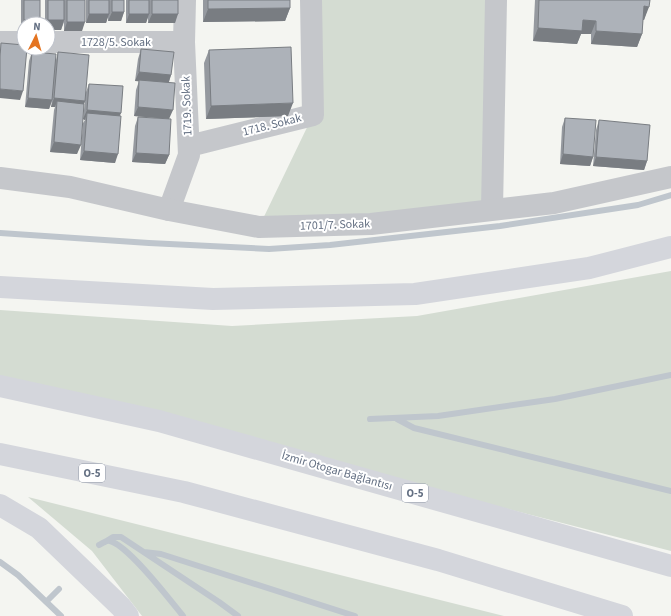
<svg xmlns="http://www.w3.org/2000/svg" width="671" height="616" viewBox="0 0 671 616" font-family="'Source Sans 3',sans-serif">
  <rect width="100%" height="100%" fill="#f4f5f1"/>
  <path fill="#d4dcd2" d="M311 0H496L492 209 259 227 313 115Z
    M671 271V551L0 378V310L232 326 417 316Z
    M28 497 504 616H142L92 551Z"/>
  <g fill="none" stroke-linecap="round" stroke-linejoin="round">
    <path stroke="#bfc6cd" stroke-width="6" d="M0 233 149 243 269 249 330 245 500 226 638 205 671 195
      M370 419 438 416 555 399 671 375
      M397 419 414 428 671 491
      M105 542 113 537H121L219 602 238 616
      M99 545C103 543 106 540 110 541 129 546 170 600 183 616
      M144 552 161 554 355 616
      M0 562 18 575 61 616
      M46 602 59 589"/>
    <path stroke="#c5c7cb" stroke-width="22" d="M0 42H24
      M48 42H184
      M189 146 313 115 311 0
      M492 209 496 0
      M169 210 189 155 184 42 185 0"/>
    <path stroke="#c5c7cb" stroke-width="22" d="M0 178 70 187 169 210 259 227 371 224 554 203 671 177"/>
    <path stroke="#d4d6dc" stroke-width="22" d="M0 287 213 299 415 294 589 268 671 247
      M0 386 159 421 671 566
      M0 454 184 492 438 560 622 616
      M0 505 39 528 121 607 128 616"/>
  </g>
  <path fill="#95999f" d="M21 0H40L21 29Z
    M45 0H85L82 31H64V22L61 30 48 24H45Z
    M86 0H124V12L121 21H108V16L106 23H86Z
    M126 0H178L175 23H148V17L146 23H126Z
    M203 0H290V8L285 21 203 22Z
    M535 0H650L644 20H643L642 34 637 47 591 44V34H581L577 44 533 41Z
    M141 49 171 75 169 82V119L134 116 136 90 139 81H135L138 59Z
    M209 50 288 116 206 119 204 63Z
    M32 52 56 60 58 52 86 92 89 84 121 113 119 116 115 163 80 160 83 123 85 120 83 119 85 101 84 104 77 154 50 152 54 110 55 107H51L52 101 49 109 25 107 29 61Z
    M138 117 169 155 165 164 132 162 135 126Z
    M565 118 593 157 590 166 560 164 562 127Z
    M599 120 647 161 644 170 593 166 596 130Z"/>
  <path fill="#797d82" d="M644 6 649 7 644 20 639 19Z
    M290 8 285 21 203 22 208 9Z
    M112 12H124L121 21H108Z
    M89 14H109L106 23H86Z
    M129 14H149L146 23H126Z
    M152 14H178L175 23H148Z
    M24 20H40L38 24H24V29H21Z
    M48 20H64L61 30H48V24H47Z
    M583 20 596 21 591 34H581L577 44 533 41 538 28Z
    M67 22H85L82 31H64Z
    M596 31 642 34 637 47 591 44Z
    M139 72 171 75 168 84 135 81Z
    M0 89 23 91 20 100 0 98Z
    M28 98 52 100 49 109 25 107Z
    M54 98 85 101 82 110 57 101 55 107H51Z
    M293 103 288 116 206 119 211 106Z
    M138 107 173 110 169 119 134 116Z
    M87 110 121 113 117 122 87 113 85 120 83 119Z
    M54 142 81 145 77 154 50 152Z
    M84 151 118 154 115 163 80 160Z
    M136 153 169 155 165 164 132 162Z
    M563 154 593 157 590 166 560 164Z
    M596 157 647 161 644 170 593 166Z"/>
  <path fill="#adb2b9" stroke="#797d82" d="M24 0H40V20H24Z
    M48 0H64V20H48Z
    M67 0H85V22H67Z
    M89 0H109V14H89Z
    M112 0H124V12H112Z
    M129 0H149V14H129Z
    M152 0H178V14H152Z
    M208 0H290V8L208 9Z
    M539 0H650L649 7 644 6 642 34 596 31V21L583 20 582 31 538 28Z
    M1 43 24 45V48H27L23 91 0 89V57Z
    M291 47 293 103 211 106 209 50Z
    M141 49 174 52 171 75 139 72Z
    M32 52 56 54 52 100 28 98Z
    M58 52 89 55 85 101 54 98Z
    M139 80 175 83 173 110 138 107Z
    M89 84 123 86 121 113 87 110Z
    M57 101 84 104 81 145 54 142Z
    M87 113 121 116 118 154 84 151Z
    M138 117 171 119 169 155 136 153Z
    M565 118 596 120 593 157 563 154Z
    M599 120 650 125 647 161 596 157Z"/>
  <g text-anchor="middle" dominant-baseline="central" stroke-width="4" stroke-linejoin="round" paint-order="stroke">
    <g fill="#fff" stroke="#929aa8" stroke-width="1">
      <rect x="79" y="464" width="26" height="18" rx="3"/>
      <rect x="402" y="484" width="26" height="18" rx="3"/>
    </g>
    <g font-size="11" font-weight="bold" fill="#636f82">
      <text x="92" y="473">O-5</text>
      <text x="415" y="493">O-5</text>
    </g>
    <g font-size="12" fill="#636f82" stroke="#fff">
      <text x="116" y="42">1728/5. Sokak</text>
      <text transform="translate(187 106) rotate(-92)">1719. Sokak</text>
      <text transform="translate(272 125) rotate(-14)">1718. Sokak</text>
      <text transform="translate(335 225) rotate(-2)">1701/7. Sokak</text>
      <text transform="translate(337 471) rotate(16)">İzmir Otogar Bağlantısı</text>
    </g>
  </g>
  <g transform="translate(36 36) rotate(5)"><circle r="19" fill="#ffffff" stroke="#c1c5cd"/>
  <path d="M0-3L7 15L0 10L-7 15Z" fill="#e47421"/>
  <text y="-6" font-size="11" font-weight="bold" text-anchor="middle" fill="#636f82">N</text>
  </g>
</svg>
